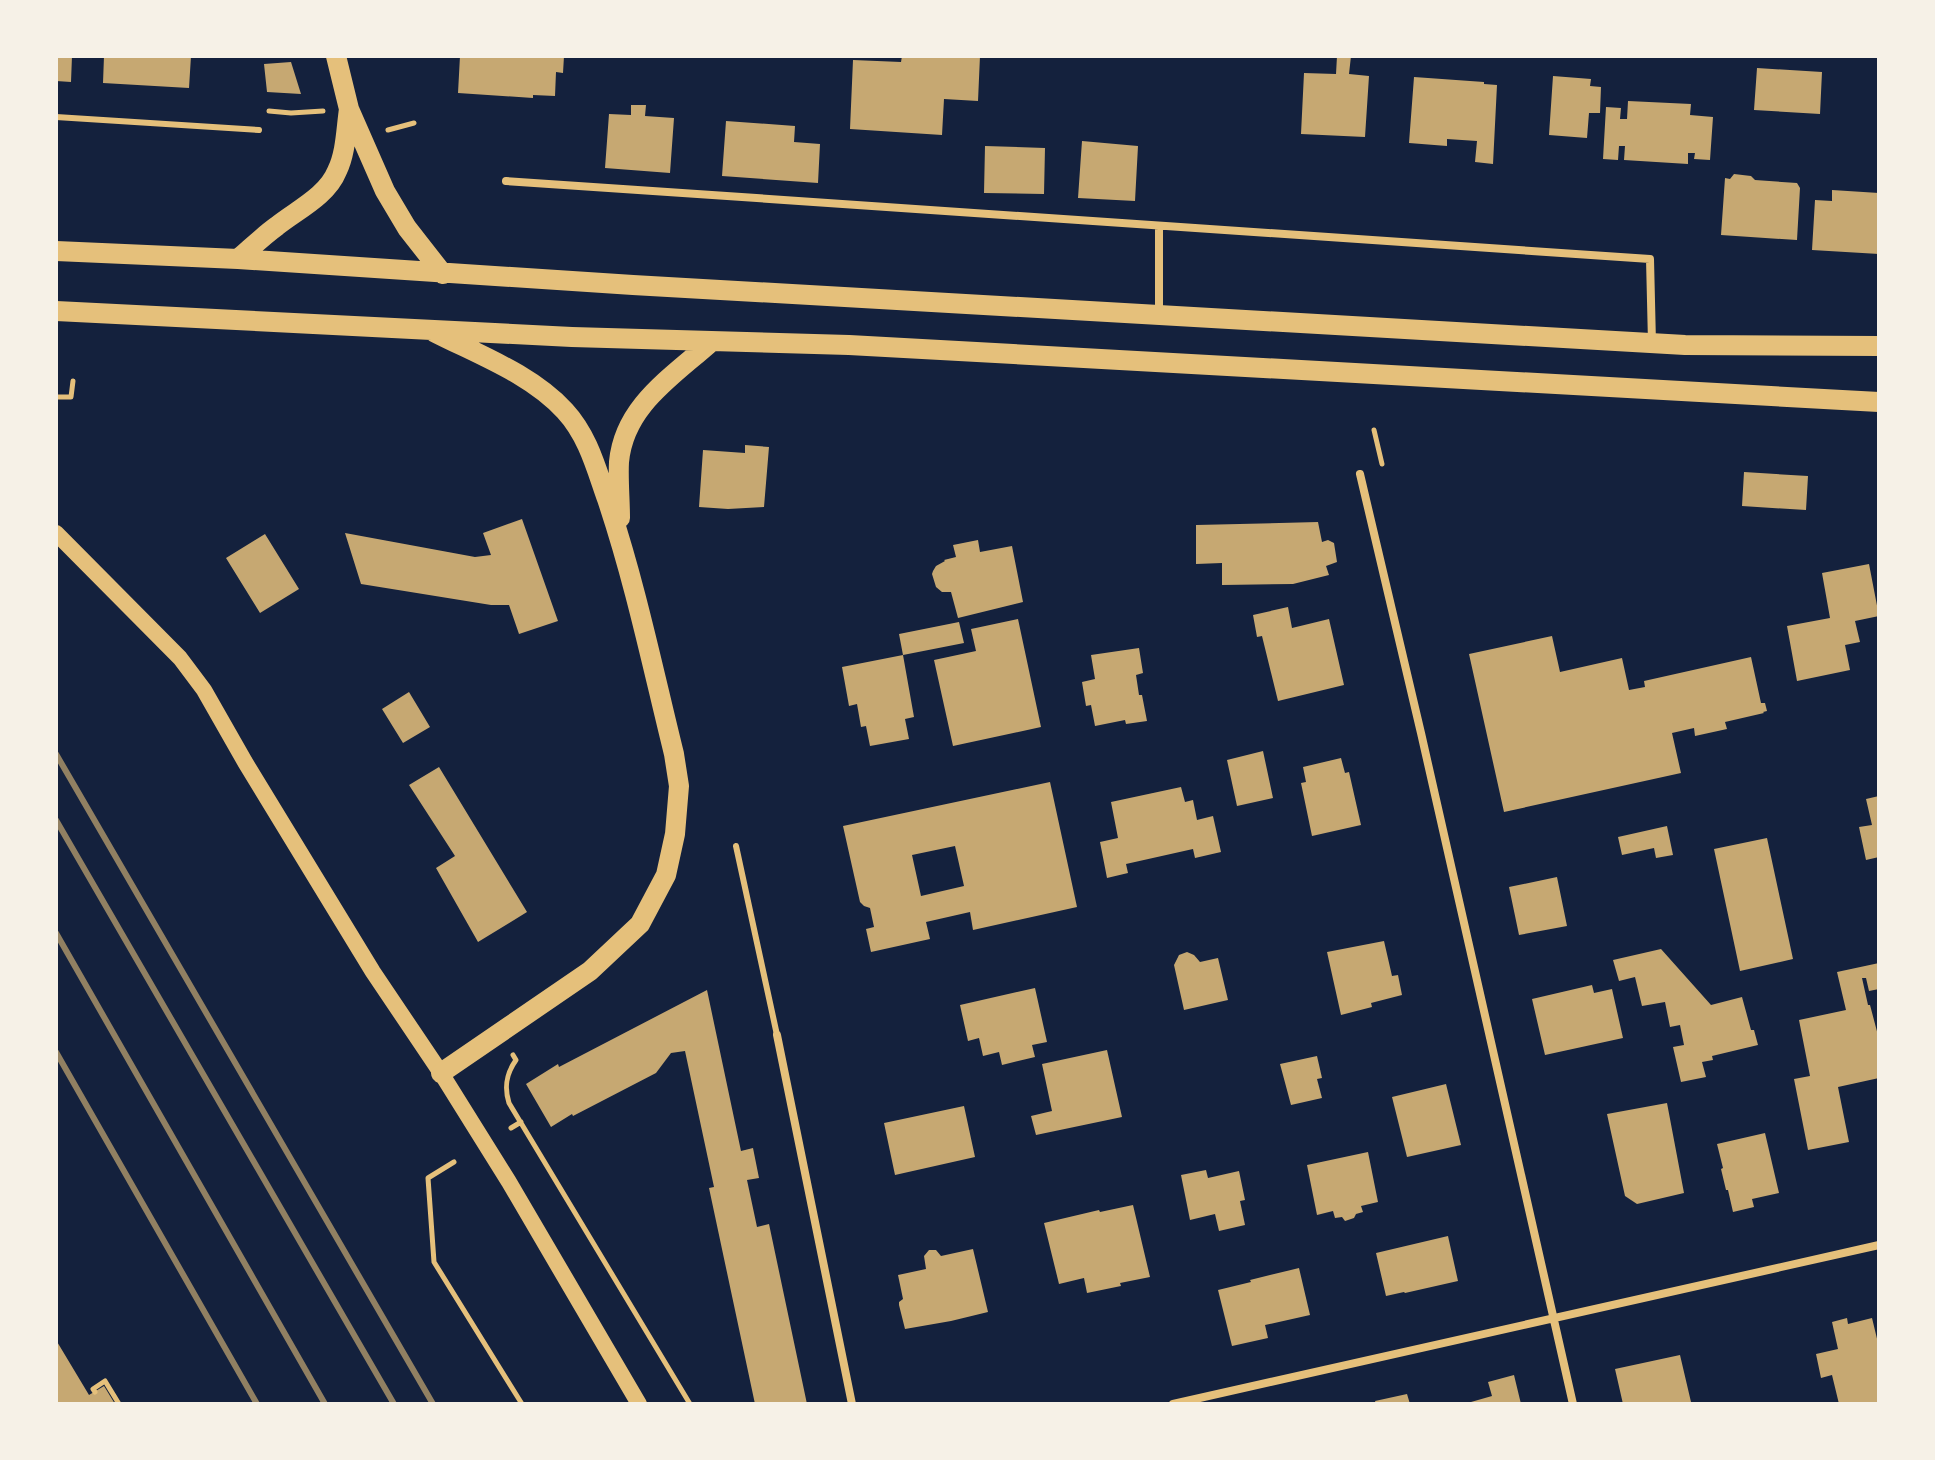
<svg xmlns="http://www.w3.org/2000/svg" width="1935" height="1460" viewBox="0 0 1935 1460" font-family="Overpass,sans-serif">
  <rect width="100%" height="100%" fill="#14213d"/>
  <path fill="#c6a872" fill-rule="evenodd" d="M56 56H72L71 82 56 81Z
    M104 56H191L189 88 103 83Z
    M460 56H564L563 73 556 72 555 96 533 95V98L458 93Z
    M902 56H980L978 101 944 99 942 135 850 129 853 60 901 62Z
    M1337 56H1351L1349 74 1369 76 1365 137 1301 134 1304 73 1336 74Z
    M291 62 301 94 267 92 264 64Z
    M1757 68 1822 72 1820 114 1754 110Z
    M1553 76 1591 79 1590 86 1601 87 1600 113H1589L1587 138 1549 135Z
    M1414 77 1484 82V84L1497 85 1493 164 1475 162 1477 141 1447 139V146L1409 143Z
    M1628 101 1691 104 1690 115 1713 117 1710 160 1694 159 1695 153H1688V164L1624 160 1625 146H1619L1618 160 1603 159 1606 107 1621 108 1620 119H1627Z
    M631 105H646L645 116 674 118 670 173 605 168 609 114 631 115Z
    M726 121 795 126 794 142 820 144 818 183 722 176Z
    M1082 141 1138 146 1135 201 1078 198Z
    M985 146 1045 148 1044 194 984 193Z
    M1734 174 1751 176 1755 180 1797 183 1800 188 1797 240 1721 235 1725 178 1730 179Z
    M1832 190 1879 193V254L1812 250 1815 200 1832 201Z
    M745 445 769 447 764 507 728 509 699 507 703 450 745 453Z
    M1744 472 1808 476 1806 510 1742 506Z
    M522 519 558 621 519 634 509 605H491L361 584 345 533 475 557 491 555 483 533Z
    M1318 522 1322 542 1328 540 1334 543 1337 562 1326 566 1329 575 1293 584 1222 585V563L1196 564V525Z
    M265 534 299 589 260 613 226 558Z
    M978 540 980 552 1012 546 1023 602 958 618 951 592H942L936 587 932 574 933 571 936 566 945 561 944 560 956 557 953 545Z
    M1869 564 1879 616 1855 621 1860 642 1845 645 1850 670 1797 681 1787 626 1830 618 1822 573Z
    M1288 607 1292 628 1329 619 1344 685 1278 701 1262 636 1257 637 1253 615Z
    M1018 619 1041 727 953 746 934 660 976 651 971 629Z
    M959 622 964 643 903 655 899 634Z
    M1552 636 1560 672 1622 658 1629 690 1645 687 1644 681 1751 657 1761 703H1765L1767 711 1763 712 1764 713 1725 722 1727 729 1695 736 1694 728 1672 733 1681 773 1504 812 1469 654Z
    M1139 648 1143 673 1136 675 1139 695H1142L1147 721 1126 724 1125 720 1095 726 1091 705 1086 706 1082 682 1095 679 1091 655Z
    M903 655 914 717 905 719 909 739 870 746 866 726 861 727 857 704 849 706 842 667Z
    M409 692 430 727 403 743 382 709Z
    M1263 751 1273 798 1237 806 1227 760Z
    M1341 758 1345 773 1349 772 1361 825 1312 836 1301 783 1306 782 1303 767Z
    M439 767 527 912 478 942 436 868 455 856 409 785Z
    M1050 782 1077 907 973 930 970 912 926 922 930 939 871 952 866 929 874 927 870 908 864 906 860 902 843 826ZM955 846 964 886 921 896 912 855Z
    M1181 787 1185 802 1193 800 1197 820 1213 816 1221 852 1195 858 1193 849 1126 864 1128 873 1107 878 1100 842 1118 838 1111 802Z
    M1879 796V857L1866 860 1859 827 1872 825 1866 799Z
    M1667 826 1673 855 1656 858 1654 848 1622 855 1618 837Z
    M1767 838 1793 959 1740 971 1714 849Z
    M1557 877 1567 926 1519 935 1509 887Z
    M1384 941 1392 976 1398 975 1402 995 1371 1003 1372 1007 1341 1015 1327 952Z
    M1661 949 1711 1005 1742 997 1751 1030H1754L1758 1045 1712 1056 1713 1060 1702 1062 1706 1077 1681 1082 1673 1047 1684 1045 1680 1025 1670 1027 1665 1002 1642 1006 1635 977 1619 981 1613 960Z
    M1187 952 1194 955 1200 962 1218 958 1228 1000 1184 1010 1174 965 1179 955Z
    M1879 963V989L1869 991 1866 978H1862L1868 1005H1870L1879 1039V1078L1838 1087 1849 1142 1808 1150 1794 1079 1810 1076 1799 1020 1846 1010 1837 972Z
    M1592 985 1594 993 1612 989 1623 1038 1545 1055 1532 999Z
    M1035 988 1047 1042 1032 1045 1035 1057 1002 1065 999 1052 983 1056 979 1038 968 1041 960 1005Z
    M707 990 741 1151 753 1148 759 1178 747 1180 757 1227 769 1224 807 1404H755L709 1188 714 1187 685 1051 671 1053 656 1073 573 1116 572 1114 551 1127 526 1084 558 1064 559 1067Z
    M1107 1050 1122 1117 1036 1135 1031 1116 1052 1111 1042 1064Z
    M1317 1056 1322 1078 1317 1079 1322 1098 1291 1105 1280 1064Z
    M1446 1084 1461 1145 1407 1157 1392 1097Z
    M1667 1103 1684 1193 1637 1204 1625 1196 1607 1114Z
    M964 1106 975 1157 895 1175 884 1123Z
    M1765 1133 1779 1193 1752 1199 1754 1207 1733 1212 1728 1190H1726L1721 1169 1723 1168 1717 1144Z
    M1368 1152 1378 1202 1361 1206 1363 1212 1356 1214 1354 1218 1345 1221 1342 1217 1335 1218 1333 1211 1317 1215 1307 1165Z
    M1206 1170 1208 1178 1239 1171 1245 1200 1240 1201 1245 1225 1219 1231 1215 1214 1190 1220 1181 1175Z
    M1133 1205 1150 1277 1120 1283 1121 1286 1087 1293 1084 1278 1059 1284 1044 1223 1099 1210 1100 1212Z
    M1448 1236 1458 1281 1405 1293 1404 1292 1386 1296 1376 1253Z
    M973 1249 988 1312 951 1321 905 1329 899 1305V1302L903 1299 898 1275 926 1269 924 1256 929 1250H936L941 1256Z
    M1299 1268 1310 1315 1265 1325 1268 1338 1232 1346 1218 1290 1251 1282 1250 1280Z
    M1847 1318 1848 1324 1872 1318 1879 1347V1404H1839L1832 1375 1821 1378 1816 1354 1838 1349 1832 1322Z
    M56 1340 89 1395 104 1386 115 1404H56Z
    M1680 1355 1691 1402H1688V1404H1623L1615 1369Z
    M1514 1375 1521 1404H1464L1492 1396 1488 1382Z
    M1407 1394 1410 1404H1376L1375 1401Z"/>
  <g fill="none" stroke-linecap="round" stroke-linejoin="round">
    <path stroke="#e5c07b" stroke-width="5" d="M269 111 291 113 323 111
      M388 130 414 123
      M56 397H71L73 381
      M1374 430 1382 464
      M513 1055 516 1060C506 1074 504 1087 509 1103L690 1404
      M511 1128 521 1122
      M454 1162 428 1178 434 1262 522 1404
      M95 1392 93 1389 105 1381 119 1404"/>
    <path stroke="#e5c07b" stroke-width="6" d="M56 117 259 130
      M736 846 777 1035"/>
    <path stroke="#e5c07b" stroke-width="8" d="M506 181 1650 259 1652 343
      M1159 226V313
      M1360 474 1421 733 1573 1404
      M777 1035 852 1404
      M1173 1404 1879 1245"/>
    <path stroke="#e5c07b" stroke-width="16" d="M56 533 180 658 204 690 245 762 373 972 441 1073 509 1182 639 1404"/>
    <path stroke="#e5c07b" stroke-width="20" d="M336 56 349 109 385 191 407 228 443 274
      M56 251 238 259 633 285 1685 345 1879 346
      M238 259C251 248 263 236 277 226 297 210 327 196 337 171 346 153 346 129 349 109
      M56 311 572 337 849 345 1879 402
      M434 332C479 355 531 374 565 411 588 436 596 468 607 499 635 582 653 669 674 754L679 786 675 834 666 875 640 924 590 971 441 1073
      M620 518C620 500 618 480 619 462 624 406 672 377 711 342"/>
    <path stroke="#918062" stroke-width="6" d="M56 754 433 1404
      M56 820 394 1404
      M56 933 325 1404
      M56 1052 257 1404"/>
  </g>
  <rect width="1935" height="1460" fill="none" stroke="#f6f1e7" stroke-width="116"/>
</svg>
